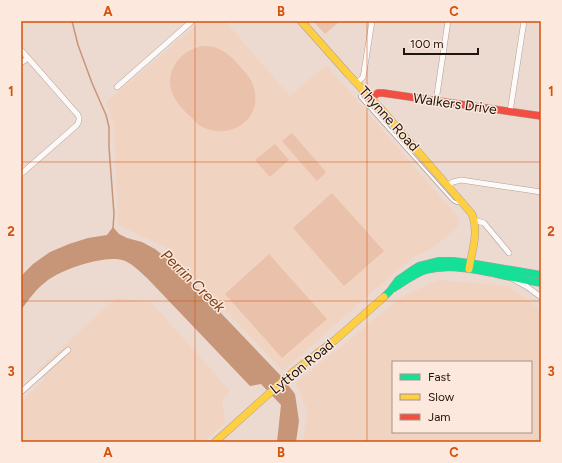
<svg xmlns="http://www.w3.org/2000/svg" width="562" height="463" viewBox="0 0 562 463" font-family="Figtree,sans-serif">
  <rect width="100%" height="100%" fill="#ecdad0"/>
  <path fill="#f1d3c1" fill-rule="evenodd" d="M201 21H225L290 96 326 65 458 217V227L434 247 414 257 396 271 283 371 165 247 118 225 114 125 106 102Z
    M439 280 509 286 541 311V442H303L307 411 296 383 403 296ZM393 362H531V432H393Z
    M116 298 152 303 230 391 222 400 225 423 204 442H21V402L45 379 37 370Z"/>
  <path fill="#eac1aa" d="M313 21H340L325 34Z
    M203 46C218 46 227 52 237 63 243 70 250 76 253 85 265 119 229 143 199 125 191 117 180 108 174 97 162 74 179 50 203 46Z
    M292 133 326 172 317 181 282 141Z
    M275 144 289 160 270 177 255 160Z
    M332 193 384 251 344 286 293 228Z
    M269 254 327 319 282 358 225 294Z"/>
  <path fill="#c79678" d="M113 227 119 234 127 238 142 242 155 249 175 265 281 376 295 394 299 421 296 442H277L281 405 261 384 250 386 147 278C139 271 131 262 122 260 104 255 63 269 48 280 37 288 29 299 21 310V276L33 264 50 252 69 244 88 238 107 235Z"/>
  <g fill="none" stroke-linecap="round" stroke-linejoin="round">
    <path stroke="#c79678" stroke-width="1.5" d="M72 21 78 45 92 83 106 115 109 127V147L114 214 113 228"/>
    <defs>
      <path id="lane" d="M362 92 360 97 453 201 457 203H460"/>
      <path id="street" d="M21 50 78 115C80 119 79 121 77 125L21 174
        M21 63 28 58
        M357 83 363 77 364 72 372 21
        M117 87 192 21
        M436 101 448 21
        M510 112 524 21
        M448 185 453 182 461 180 541 192
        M474 220 484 223 509 253
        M513 279 526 286 541 297
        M21 392 68 350
        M539 442 541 440"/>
      <path id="fast" d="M394 288C404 282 414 274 426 270 449 264 470 269 493 273 509 277 525 280 541 283
        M384 297 390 291 398 280 411 271 419 266 439 261H453L470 263 541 275"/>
      <path id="slow" d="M301 21 348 74 382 110 472 214C479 232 472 251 469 269
        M215 442 293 372 335 340 384 297"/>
      <path id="jam" d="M371 98 378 93H383L541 116"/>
    </defs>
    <use href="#lane" stroke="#aea098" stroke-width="4"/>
    <use href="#street" stroke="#aea098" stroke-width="6"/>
    <use href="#fast" stroke="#aea098" stroke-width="8"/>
    <use href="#slow" stroke="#aea098" stroke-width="8"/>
    <use href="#jam" stroke="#aea098" stroke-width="8"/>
    <use href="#lane" stroke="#fcf9f8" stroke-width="2.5"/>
    <use href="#street" stroke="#fcf9f8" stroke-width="5"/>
    <use href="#fast" stroke="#16e098" stroke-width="7"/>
    <use href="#slow" stroke="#ffcf43" stroke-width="7"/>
    <use href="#jam" stroke="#f24e42" stroke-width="7"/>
  </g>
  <path fill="none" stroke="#d4520c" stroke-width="1" stroke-opacity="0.55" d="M195 21V442M367 21V442M21 162H541M21 301H541"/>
  <g text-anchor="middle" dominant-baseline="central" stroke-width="3" stroke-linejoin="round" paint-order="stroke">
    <g font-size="14" fill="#20150e" stroke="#fce8dc">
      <text transform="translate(455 104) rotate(8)">Walkers Drive</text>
      <text transform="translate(389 119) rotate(48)">Thynne Road</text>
      <text transform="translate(302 367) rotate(-39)">Lytton Road</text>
    </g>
    <g font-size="15" font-style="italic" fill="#7d4015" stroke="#fce8dc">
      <text transform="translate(193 281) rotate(44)">Perrin Creek</text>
    </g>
  </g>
  <rect width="562" height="463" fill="none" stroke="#fce8dc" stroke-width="44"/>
  <rect x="392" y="361" width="140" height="72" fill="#fce8dc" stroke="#a4948a"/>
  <rect x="400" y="374" width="20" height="6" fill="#16e098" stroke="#a4948a"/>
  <text x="428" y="381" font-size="12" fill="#20150e">Fast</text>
  <rect x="400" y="394" width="20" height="6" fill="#ffcf43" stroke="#a4948a"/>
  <text x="428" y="401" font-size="12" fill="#20150e">Slow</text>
  <rect x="400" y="414" width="20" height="6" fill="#f24e42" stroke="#a4948a"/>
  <text x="428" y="421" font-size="12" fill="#20150e">Jam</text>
  <path d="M404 48v6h74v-6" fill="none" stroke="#20150e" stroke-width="2"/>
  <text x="410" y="48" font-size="12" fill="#20150e" stroke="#fce8dc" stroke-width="3" paint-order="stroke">100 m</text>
  <rect x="22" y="22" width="518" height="419" fill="none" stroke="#d4520c" stroke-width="1.5"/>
  <g font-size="13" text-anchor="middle" font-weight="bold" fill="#d4520c">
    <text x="108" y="16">A</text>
    <text x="281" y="16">B</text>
    <text x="454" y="16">C</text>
    <text x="11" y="96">1</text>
    <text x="551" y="96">1</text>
    <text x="11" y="236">2</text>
    <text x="551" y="236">2</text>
    <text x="11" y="376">3</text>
    <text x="551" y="376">3</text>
    <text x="108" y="457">A</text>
    <text x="281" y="457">B</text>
    <text x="454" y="457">C</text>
  </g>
</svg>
